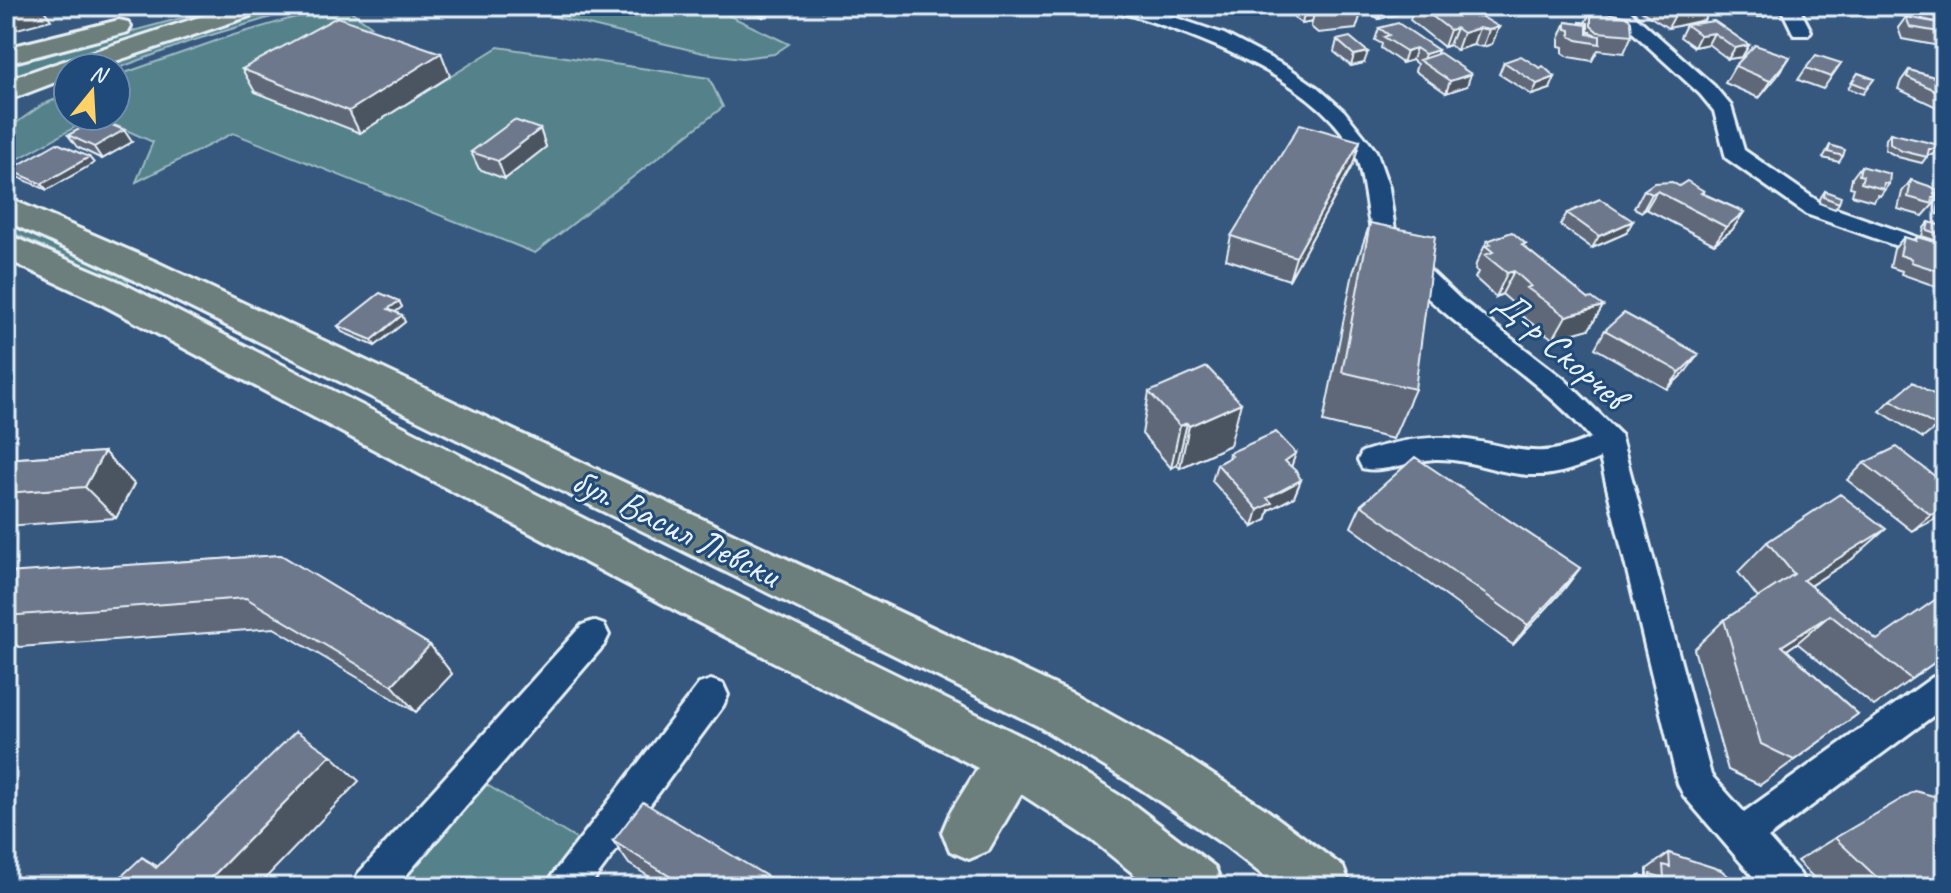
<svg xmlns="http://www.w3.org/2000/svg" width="1951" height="893" viewBox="0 0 1951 893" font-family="Caveat,sans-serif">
  <rect width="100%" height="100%" fill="#36587f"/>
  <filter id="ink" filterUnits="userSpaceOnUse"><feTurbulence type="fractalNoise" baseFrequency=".0125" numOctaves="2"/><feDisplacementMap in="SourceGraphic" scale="16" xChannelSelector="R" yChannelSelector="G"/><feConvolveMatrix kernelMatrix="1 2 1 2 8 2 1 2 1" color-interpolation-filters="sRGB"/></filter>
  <g filter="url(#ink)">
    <path fill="#54828a" stroke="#9ebac1" stroke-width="2" d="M226 6H239L184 21 6 83V65Z
      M274 6H308L188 42 116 69 74 68 220 20Z
      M334 6H344L371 26 256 92 360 133 498 47 709 78 723 107 535 253 233 133 136 182 153 142 95 116 9 164 6 160V130L42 105 68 94V116H116V76L227 37Z
      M510 6H709L789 44 774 54 742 58 703 53Z
      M6 222 129 280 127 284 6 230Z
      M477 779 586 845 554 887H383Z"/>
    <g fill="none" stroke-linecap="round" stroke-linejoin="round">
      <defs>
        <path id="minor" d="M1111 6H1141L1224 34 1289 68 1318 88 1344 111 1376 151 1389 188 1396 238 1460 299 1564 379 1620 434 1711 775 1744 812 1933 677 1945 673V707L1768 838 1800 874 1806 887H1762L1684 796 1678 784 1600 458C1579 467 1557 476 1534 475 1500 475 1470 458 1435 459 1412 460 1383 474 1362 468L1358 460 1362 452C1393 442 1426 435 1459 439 1517 445 1531 464 1591 438 1549 389 1493 354 1444 312 1421 293 1400 271 1379 249 1367 236 1366 180 1356 156 1322 79 1189 31 1113 10Z
          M1604 6H1624L1714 86 1731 106 1744 150 1822 204 1945 247V263L1806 214 1726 158 1714 111 1700 94Z
          M1780 6H1798L1811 31 1808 35H1794Z
          M593 621 604 625 609 635 604 645 396 887H352L358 874 582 625Z
          M711 680 723 684 728 695 723 706 589 887H547L553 874 699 684Z"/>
        <path id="major" d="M233 6H269L265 11 95 68H68V77L6 97V80Z
          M119 20 128 22 131 27 128 32 6 64V48Z"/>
        <path id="highway" d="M50 65 61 68 65 74 61 80 6 101V81Z
          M6 197 154 261 1074 694 1179 753 1264 808 1343 867 1351 887H1278L1226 846 1141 789 1038 726 128 277 6 221Z
          M6 234 120 282 718 587 1031 741 1130 802 1215 867 1223 887H1150L1092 840 1021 794 988 851 969 859 950 851 942 832 950 813 978 768 684 615 94 300 6 259Z"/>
      </defs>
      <use href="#minor" stroke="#e8f1f8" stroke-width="6"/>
      <use href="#major" stroke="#e8f1f8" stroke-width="6"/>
      <use href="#highway" stroke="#e8f1f8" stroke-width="6"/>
      <use href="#minor" fill="#1f4a7a" fill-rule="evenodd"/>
      <use href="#major" fill="#6c7f7c" fill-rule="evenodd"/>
      <use href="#highway" fill="#6c7f7c" fill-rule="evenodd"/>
    </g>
    <path fill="#5e6778" stroke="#e8f1f8" stroke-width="2" d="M740 6H784L763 17Z
      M811 6H832L822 11Z
      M1281 6H1407L1405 12 1379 19 1363 8 1356 29 1318 33 1311 27 1312 22 1302 24 1294 18 1296 8H1283Z
      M1415 6H1445L1462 16 1499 27 1492 44 1483 47 1473 45 1457 50 1449 45 1444 47 1410 20Z
      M1639 6H1712L1704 20 1668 28 1638 9Z
      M1721 6H1770L1764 17 1726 16Z
      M1809 6H1833L1834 9 1830 15 1810 12Z
      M1888 6H1910L1911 11 1907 17 1888 13Z
      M1924 6H1945V24L1922 19 1921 10Z
      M1591 10 1632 35 1624 53 1598 50 1592 61 1569 57 1563 53V47L1559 46V39L1566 22 1579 24 1580 22 1585 23Z
      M1906 17 1945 24V47L1902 39 1898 28Z
      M1714 21 1749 45 1742 57 1728 59 1708 44 1694 47 1680 37 1686 25Z
      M1379 28 1438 50 1437 54 1467 86 1446 93 1415 71 1417 64 1412 60 1402 63 1381 48 1382 44 1375 40Z
      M1337 40 1364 63 1351 66 1334 52Z
      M441 53 450 76 360 133 255 92 242 69Z
      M1790 57 1779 74 1759 98 1725 83 1735 66Z
      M1504 62 1550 89 1532 95 1499 74Z
      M1841 63 1823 89 1798 80 1806 68Z
      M1909 70 1945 80V111L1898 89 1901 81Z
      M1858 73 1874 79 1863 94 1848 88Z
      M540 129 546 147 505 179 479 169 471 152Z
      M1890 133 1938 149 1933 155H1928L1922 163 1898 157 1885 150 1886 139Z
      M68 135 132 142 102 159 77 147Z
      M1360 141 1353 164 1289 280 1226 259 1231 236Z
      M1830 145 1843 156 1839 162 1823 158Z
      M94 163 47 190 15 176 10 170Z
      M1861 166 1889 184 1880 196 1878 195 1873 201 1852 195 1854 188 1850 187 1852 178Z
      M1911 180 1940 193 1938 196 1940 197 1923 216 1898 209 1902 192Z
      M1679 186 1704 191 1702 193 1744 212 1732 230 1714 244 1646 209 1642 212 1634 208 1644 190Z
      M1825 191 1839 203 1835 209 1819 203 1821 197Z
      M1945 192V216L1937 214 1940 198Z
      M1567 213 1626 233 1592 248 1560 225Z
      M1929 222 1945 227V241L1943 243 1922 236 1924 228Z
      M1370 223 1415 389 1393 439 1323 422 1353 273Z
      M1904 237 1914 240 1917 237 1945 245V286H1943L1941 288 1901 274 1902 271 1890 267 1894 249Z
      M1487 241 1524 247 1588 299 1603 306 1589 329 1553 339 1515 311 1517 307 1502 294 1496 297 1475 278 1478 272 1475 270 1476 264Z
      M399 301 402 307 395 312 405 322 375 346 342 332 338 326Z
      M1605 330 1686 371 1667 389 1595 348Z
      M1149 392 1230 445 1180 468 1177 465 1171 468 1142 434Z
      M1891 400 1945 401V420L1923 438 1880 411Z
      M104 452 134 484 116 518 6 526V459Z
      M1229 453H1296L1291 467 1301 480 1294 497 1269 510 1266 520 1253 527 1212 481 1217 464 1228 459Z
      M1864 463 1945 484V514L1912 531 1847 480Z
      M1361 505 1580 568 1564 589 1513 645 1351 527Z
      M1767 542 1852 559 1810 586 1877 640 1945 655 1874 706 1797 643 1787 650 1858 714 1760 785 1728 770 1694 649 1724 620 1758 598 1738 572Z
      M281 555 430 645 452 674 416 712 274 628 19 647 6 637V574Z
      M1945 799V887H1823L1797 861 1835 838Z
      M613 841 785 887H666L629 864Z
      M1669 853 1737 887H1622L1639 875 1646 877 1647 876V869Z"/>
    <path fill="#4c5462" stroke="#e8f1f8" stroke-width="2" d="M6 6H41L51 20 6 32Z
      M772 6H784L763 17 762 11Z
      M822 6H832L822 11Z
      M1306 6H1316L1312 22 1302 24Z
      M1383 6H1407L1405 12 1379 19Z
      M1680 6H1712L1704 20 1668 28Z
      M1499 27 1492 44 1483 47 1489 30Z
      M1456 28 1449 45 1444 47 1450 30Z
      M1479 28 1473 45 1457 50 1463 33Z
      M1714 33 1708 44 1694 47 1700 35Z
      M1749 45 1742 57 1728 59 1735 48Z
      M1416 48 1412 60 1402 63 1406 51Z
      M1438 50 1434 62H1422L1425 54Z
      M1368 52 1364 63 1351 66 1354 55Z
      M441 53 450 76 360 133 349 111Z
      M1790 57 1779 74 1759 98 1770 81Z
      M1471 74 1467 86 1446 93 1450 81Z
      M1555 77 1550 89 1532 95 1537 84Z
      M540 129 546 147 505 179 498 161Z
      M124 130 132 142 102 159 94 147Z
      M1360 141 1353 164 1289 280 1296 257Z
      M89 157 94 163 47 190 42 184Z
      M1657 191 1646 209 1642 212 1652 194Z
      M1744 212 1732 230 1714 244 1726 227Z
      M1633 221 1626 233 1592 248 1599 236Z
      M1514 271 1502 294 1496 297 1507 273Z
      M399 301 402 307 391 315 388 309Z
      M1603 306 1589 329 1553 339 1566 316Z
      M402 315 405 322 375 346 372 340Z
      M1699 354 1686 371 1667 389 1680 372Z
      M1241 403 1230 445 1180 468 1189 426Z
      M1187 423 1177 465 1171 468 1180 426Z
      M104 452 134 484 116 518 85 487Z
      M1296 453 1290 470 1285 461Z
      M1301 480 1294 497 1269 510 1266 520 1253 527 1258 510 1267 498Z
      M1945 507V514L1912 531 1931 515Z
      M1886 529 1852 559 1771 610 1803 580Z
      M1580 568 1564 589 1513 645 1528 625Z
      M1830 615 1797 643 1750 674 1782 646Z
      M430 645 452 674 416 712 392 685Z
      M331 755 359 781 257 887H202Z
      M142 857 179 879H185L199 887H177Z"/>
    <path fill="#6d788c" stroke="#e8f1f8" stroke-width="2" d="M751 6H772L762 11Z
      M1419 6H1445L1462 16 1474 12 1499 27 1489 30 1479 28 1463 33 1456 28 1450 30Z
      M1814 6H1833L1834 9Z
      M1892 6H1910L1911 11 1892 8Z
      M1930 6H1945V11L1930 8Z
      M1591 10 1628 17 1631 21 1632 35 1598 32 1591 26Z
      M337 17 441 53 349 111 242 69Z
      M1906 17 1945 24V33L1910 27Z
      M1714 21 1749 45 1735 48 1714 33 1700 35 1686 25Z
      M1566 22 1587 25V34L1600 36V44L1577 40 1570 36V30L1566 29Z
      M1580 22 1588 23V31L1596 35 1587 34V25L1580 24Z
      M1398 23 1438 50 1425 54 1416 48 1406 51 1384 37 1389 35 1379 28Z
      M1350 37 1368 52 1354 55 1337 40Z
      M1755 45 1790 57 1770 81 1735 66Z
      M1440 53 1471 74 1450 81 1419 60Z
      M1816 55 1841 63 1831 77 1806 68Z
      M1521 56 1540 68 1543 66 1555 77 1537 84 1504 62Z
      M1909 70 1945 80V95L1907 77Z
      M1858 73 1874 79 1867 88 1852 82Z
      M98 119 124 130 94 147 68 135Z
      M514 120 540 129 498 161 471 152Z
      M1300 124 1360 141 1296 257 1231 236Z
      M1890 133 1939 145 1938 149H1929L1927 157 1902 151 1890 144Z
      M57 143 89 157 42 184 10 170Z
      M1830 145 1845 150 1843 156 1828 152Z
      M1861 166 1890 174 1889 184 1884 183 1883 189 1861 183 1863 176 1859 175Z
      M1911 180 1932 187 1940 193 1935 194 1940 197 1932 198 1933 204 1908 197Z
      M1687 181 1704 191 1701 193 1744 212 1726 227 1657 191 1652 194 1644 190 1654 183 1672 182 1679 186Z
      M1825 191 1841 197 1839 203 1824 197Z
      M1600 199 1633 221 1599 236 1567 213Z
      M1929 222 1945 227V236L1927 230Z
      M1370 223 1435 236 1415 389 1342 372Z
      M1512 232 1526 244 1522 245 1588 299 1592 298 1603 306 1566 316 1527 288 1531 286 1514 271 1507 273 1485 255 1493 252 1486 246 1491 244 1487 241Z
      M1904 237 1916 241 1917 237 1945 245V273L1911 262 1912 259 1900 255Z
      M380 293 399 301 388 309 402 315 372 340 338 326Z
      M1624 313 1699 354 1680 372 1605 330Z
      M1207 367 1241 403 1189 426 1187 423 1180 426 1149 392Z
      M1913 382 1945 401V418L1936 426 1891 400Z
      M1276 432 1296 453 1285 461 1297 472 1301 480 1267 498 1272 503 1258 510 1217 464 1232 456 1229 453Z
      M1897 447 1945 484V507L1931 515 1864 463Z
      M104 452 85 487 6 493V459Z
      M1415 457 1580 568 1528 625 1361 505Z
      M1840 494 1886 529 1803 580 1877 640 1945 593V655L1911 679 1830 615 1782 646 1858 714 1794 760 1761 744 1724 620 1794 574 1767 542Z
      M281 555 430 645 392 685 246 598 6 616V573Z
      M296 731 331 755 202 887H196L185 879 177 887H110L142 857 156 868Z
      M1915 791 1945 799V882L1937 887H1887L1835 838Z
      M643 802 785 887H687L613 841Z
      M1669 853 1721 870 1734 881 1737 887H1632V883L1640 885 1639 875 1649 878 1650 874 1664 878 1663 865 1670 867Z"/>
  </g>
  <g text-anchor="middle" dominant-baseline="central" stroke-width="6" stroke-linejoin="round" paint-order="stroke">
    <g font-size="38" fill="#e8f1f8" stroke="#1f4a7a">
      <text transform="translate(1561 349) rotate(41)">Д-р Скорчев</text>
      <text transform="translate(676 527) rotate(26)">бул. Васил Левски</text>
    </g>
  </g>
  <rect width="1951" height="893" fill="none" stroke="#1f4a7a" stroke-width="32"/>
  <rect x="16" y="16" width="1919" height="861" fill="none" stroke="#e8f1f8" stroke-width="3" filter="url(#ink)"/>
  <g transform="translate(92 92) rotate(18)"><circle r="38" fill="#1f4a7a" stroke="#6f8dac" stroke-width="2"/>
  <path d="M0-6L14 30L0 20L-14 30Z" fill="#ffd166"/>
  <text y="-12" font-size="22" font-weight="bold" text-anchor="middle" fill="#e8f1f8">N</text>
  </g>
</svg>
